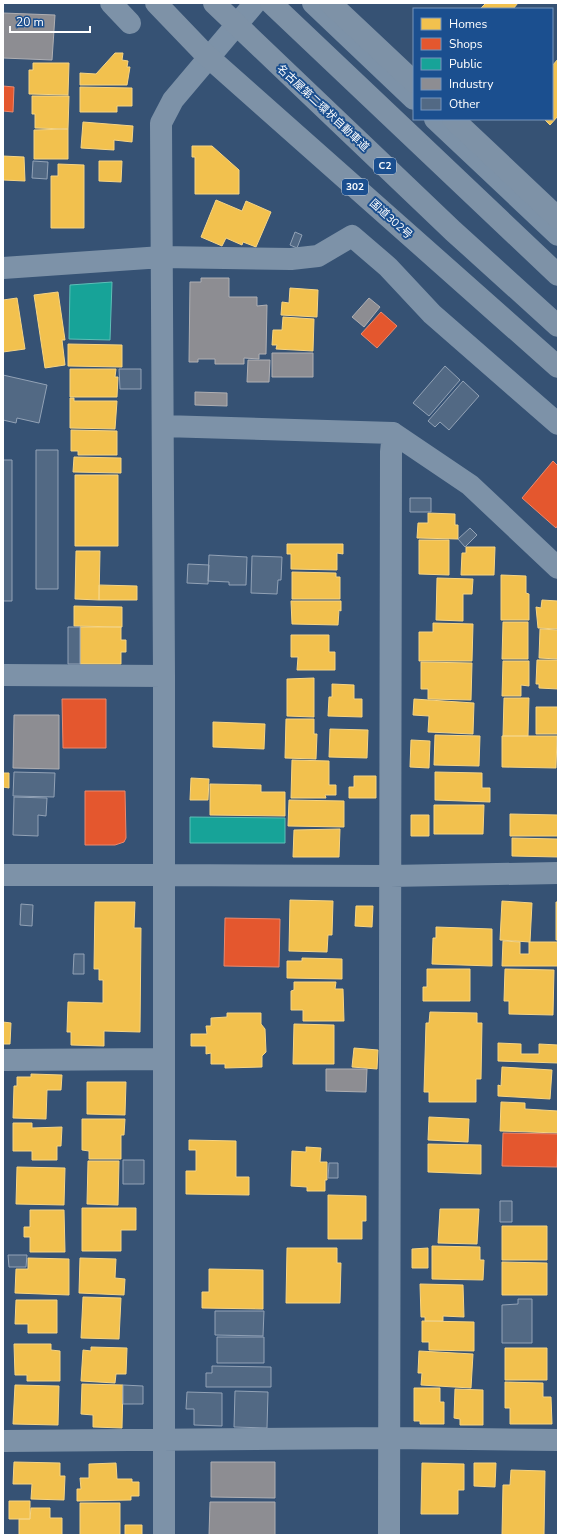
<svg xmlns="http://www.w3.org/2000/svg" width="561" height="1538" viewBox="0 0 561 1538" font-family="'Nunito Sans','Noto Sans JP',sans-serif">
  <rect width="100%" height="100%" fill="#365274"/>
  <path fill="#f2c14e" stroke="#f6d483" d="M486 3H518L513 9H480Z
    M115 53H123L122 60 128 61 127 67H130L127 85H80V73L96 74Z
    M558 59V116L550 125 544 119H552V66Z
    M33 63H69L68 95 29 94V70H33Z
    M80 87 132 88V106H117V112H80Z
    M32 96H69L68 129 35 128V114H32Z
    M83 122 133 126 132 142 114 140V150L81 148Z
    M68 129V159H34V130Z
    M192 146H212L239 170V194H195V157H192Z
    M3 156 24 157 25 181 3 180Z
    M99 161H122L121 182 99 181Z
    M58 164 84 165V228H51V176H58Z
    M216 200 242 211 246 201 271 212 256 247 243 242 242 245 226 238 222 246 201 237Z
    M290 288 318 290 317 317 281 315 282 302 289 303Z
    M58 292 65 340H62L65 365 45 368 34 295Z
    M17 298 25 349 3 352V300Z
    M283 317 314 319 313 351 276 349 277 345H272L273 330H282Z
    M68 344 122 345V367L68 366Z
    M70 369H116L115 377H118L117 397H70Z
    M70 398H74V401H117L115 429 70 428Z
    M71 430 117 431V455H78V451H71Z
    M74 457 121 458V473L73 472Z
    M75 475H118V546H75Z
    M428 513 455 514V525H458V539L417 538 418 523H428Z
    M419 540H449V575L419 574Z
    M287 544H343V554L337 553V570L291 569V554H287Z
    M466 547H495L494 575H461L462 553H466Z
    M76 551H100L99 600 75 599Z
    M292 572 336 573V577H340V599H292Z
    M501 575 526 576V593L529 594V620H501Z
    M437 578 473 579 472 594H463V621L436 620Z
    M99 585 137 586V600H99Z
    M542 600 558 601V629L538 628 536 607 541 608Z
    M291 601H341V611L339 610 338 625 292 624Z
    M74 606 122 607V627L74 626Z
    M503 622H528V659H502Z
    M433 623 473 624 472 661H419V632H433Z
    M80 627H121V640H126V652H121V664H80Z
    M540 629 558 630V659L539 658Z
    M291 635H329V652H335V670H297L298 657H291Z
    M537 660H558V689L539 688V684H536Z
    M503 661H529V686L521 685V696H502Z
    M421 662 472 663 471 700 428 699V689H421Z
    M314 678V717L287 716V679Z
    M332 684 354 685V699H362V717L328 716 329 697H332Z
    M504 698H529L528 736H503Z
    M414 699 474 703 473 734 428 732 429 716 413 715Z
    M536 707H558V734H536Z
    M286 719H314V734H317L316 759 285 758Z
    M213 722 265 724 264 749 213 747Z
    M330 729 368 730 367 758 329 757Z
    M435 735 480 736 479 766 434 765Z
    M502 736H557L556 768 502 767Z
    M411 740 430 741 429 768 410 767Z
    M292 760 329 761V785H336V795H325L326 798H291Z
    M435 772 482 773V788H490V802L435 800Z
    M3 773H9V788L3 787Z
    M354 776H376V798H349V787H354Z
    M191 778 209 779 208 800H190Z
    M210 784 261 785V792H285V816L210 815Z
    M289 800 344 801V827L288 826Z
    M434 805H484L483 834H434Z
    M510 814 558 815V836H510Z
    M411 815H429V836H411Z
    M340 829 339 857H293L294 830Z
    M512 838 558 839V857L512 856Z
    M290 900 333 901 332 935H328L327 952 289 951Z
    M502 901 532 903 530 942 500 940Z
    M95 902H135L134 928H141L140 1032 104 1031V1046L71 1045V1032H67L68 1002 103 1003V980H99V969H94Z
    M556 902H558V940H556Z
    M356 906H373L372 927 355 926Z
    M436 927 492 929V966L432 964 433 938H436Z
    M503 941 520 942V954H529V942H558V966H502Z
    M302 958 342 959V979L287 978V961H302Z
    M427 969H470V1001H423V987H427Z
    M505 969 554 970 553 1015 509 1014V1001H504Z
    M294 982H336L335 989H343L344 1021H303V1010H291V991L294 990Z
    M430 1012 477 1013V1023H482L481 1079H476V1102H429V1092H424L426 1023H429Z
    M227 1013H261V1024L265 1029 266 1052 262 1056V1067L225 1068V1064H211V1053L206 1054V1046H191V1034H207L206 1026H211V1018L227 1017Z
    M3 1022 11 1023 10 1044H3Z
    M294 1024 334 1025V1064H293Z
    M498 1043 521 1044V1054H539V1044L558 1045V1063L498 1061Z
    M354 1048 378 1050 377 1069 352 1067Z
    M502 1067 552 1070 550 1099 498 1096V1085L501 1086Z
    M31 1074 62 1075 61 1090H47L46 1119 13 1118 14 1086H17V1077H31Z
    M87 1082H126L125 1115 87 1114Z
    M501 1102 525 1103V1109L558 1111V1133L500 1131Z
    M429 1117 469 1119 468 1142 428 1140Z
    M82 1119H125L124 1135H121V1159H89V1151L82 1150Z
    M13 1123H32V1128L62 1127 61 1146H57V1160H32V1151H13Z
    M189 1140 236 1141V1177H249V1195L186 1194V1171H196V1150H189Z
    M428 1144 481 1145V1174L428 1172Z
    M306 1147 321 1148 320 1162H327V1180H325V1191H307V1187L291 1186 292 1151 306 1152Z
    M88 1161H119L118 1205 87 1204Z
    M17 1167 65 1168 64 1205 16 1204Z
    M328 1195 366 1196V1221H362V1239H328Z
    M82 1208H136V1230H121V1251H82Z
    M440 1209H479L477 1244 438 1243Z
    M30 1210H64L65 1252H30V1237H24V1227H30Z
    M502 1226H547V1260H502Z
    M432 1246 480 1247V1260H484L483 1280 432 1279Z
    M287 1248H337V1263H341L340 1303H286Z
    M428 1248V1268H412V1249Z
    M28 1258 69 1259V1295L15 1293 16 1269H28Z
    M80 1258 116 1259 115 1278 125 1279 124 1295 79 1293Z
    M502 1262 547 1263V1295H502Z
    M209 1269 263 1270V1309L202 1308V1292H209Z
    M420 1284 463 1285 464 1317 443 1316V1321H425V1317H421Z
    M83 1297 121 1298 119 1339 81 1338Z
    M16 1300H57V1333H28V1324H15Z
    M422 1321 474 1322V1351L429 1350V1342H422Z
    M14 1344H51V1350L60 1351V1381H27V1375H15Z
    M91 1347 127 1348 126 1374H116L115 1383 81 1381 83 1350 91 1351Z
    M505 1348H547V1380H505Z
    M419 1351 473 1354 471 1388 421 1385 422 1373H418Z
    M505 1382 543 1383V1397H551L552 1424H510V1408H505Z
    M82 1384 123 1385 122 1428 93 1427V1415L81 1414Z
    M15 1385 59 1386 58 1425 13 1424Z
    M414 1388H440V1402H444V1424H420V1421H414Z
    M455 1389 483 1390V1425H460V1419L454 1418Z
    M14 1462 60 1463V1476H65L64 1500 31 1499 32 1484H13Z
    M116 1463 117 1479H132V1482H139V1496H131V1500L77 1501V1489H81L80 1478H89V1464Z
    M422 1463 464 1464V1490H458V1514H421Z
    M474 1463H496L495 1487 474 1486Z
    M511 1470 545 1471 544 1535H502L503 1485H510Z
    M9 1501H30V1519H9Z
    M80 1503H120V1535H80Z
    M31 1508H50V1518H62V1535H19V1519H30Z
    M125 1525H142V1535H125Z"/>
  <path fill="#e4572e" stroke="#ec896d" d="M3 86 14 87 13 112 3 111Z
    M381 312 397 326 377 348 361 334Z
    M553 461 558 466V525L556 528 522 498Z
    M62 699H106V748H63Z
    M85 791H125L126 838 124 842 115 845H85Z
    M225 918 280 919 279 967 224 966Z
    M503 1133 558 1134 557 1167 502 1166Z"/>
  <path fill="#17a398" stroke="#5dbfb7" d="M112 282 110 340 69 339 70 285Z
    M190 817 285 818V843H190Z"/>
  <path fill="#8d8d92" stroke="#afafb3" d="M3 13 55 15 52 60 3 58Z
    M201 278H229V297H257V306L267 305 266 354H259V359L244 358V364H215V359H198V362H189L190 282H201Z
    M369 298 380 307 364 327 352 317Z
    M272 353H313V377H272Z
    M248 360H270L269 382H247Z
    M195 392 227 393V406L195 405Z
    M14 715H59V769L13 768Z
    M326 1069H367L366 1092 326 1091Z
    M211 1462H275V1498L211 1497Z
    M210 1502H275V1535H209Z"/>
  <path fill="#526984" stroke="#92a2b6" d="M33 161 48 162 47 179 32 178Z
    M295 232 302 235 297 248 290 245Z
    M445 366 460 380 429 416 413 403Z
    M119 369H141V389H120Z
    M3 375 47 385 39 423 17 418 16 423 3 420Z
    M463 381 479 396 449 430 440 422 435 427 428 421Z
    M36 450H58V589H36Z
    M3 460H12V601H3Z
    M410 498H431V512H410Z
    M470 528 477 535 465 547 458 539Z
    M209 555 247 557 246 585H229V582L208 581Z
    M252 556 282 557 281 580H278L277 594 251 593Z
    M188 564 209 565 208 584 187 583Z
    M68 627H80V664H68Z
    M14 772 55 773 54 797 13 796Z
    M14 797 47 798 46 816 38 815V836L13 835Z
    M21 904 33 905 32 926 20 925Z
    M74 954H84V974H73Z
    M123 1160H144V1184H123Z
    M329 1163H338V1178H328Z
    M500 1201H512V1222H500Z
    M8 1255H27L26 1267H9Z
    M518 1299H532V1343H502V1305L518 1304Z
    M215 1311H264L263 1336 215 1335Z
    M217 1337H264V1363H217Z
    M212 1366 271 1367V1387H206V1373H212Z
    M123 1385 143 1386V1404H123Z
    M235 1391 268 1392 267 1428 234 1427Z
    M187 1392 222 1393V1426L194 1425V1409H186Z"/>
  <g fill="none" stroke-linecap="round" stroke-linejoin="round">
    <path stroke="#7d92a8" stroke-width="22" d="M111 3 130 23
      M313 3 414 99
      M435 119 558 235
      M3 268 162 257 291 259 318 256 352 236 388 267 432 314 558 424
      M163 426 393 433 470 485 558 568
      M3 675 164 676
      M3 875H164V676L161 123 173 100 255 3
      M3 1060 164 1059
      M3 1441 390 1438 558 1440
      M164 1535V875L390 876 558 873
      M389 1535 391 452 393 433"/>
    <path stroke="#7e92a7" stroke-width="22" d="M271 3 558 275
      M330 3 414 82
      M453 119 558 218"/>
    <path stroke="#7e92a7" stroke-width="22" d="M156 3 205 54 558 367
      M214 3 453 231 558 326"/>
  </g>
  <g text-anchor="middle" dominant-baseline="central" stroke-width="4" stroke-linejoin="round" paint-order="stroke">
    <g fill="#1b4f8f" stroke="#bbcadd" stroke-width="1">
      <rect x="374" y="158" width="22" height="16" rx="3"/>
      <rect x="342" y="179" width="26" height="16" rx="3"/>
    </g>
    <g font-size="10" font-weight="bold" fill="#fff">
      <text x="385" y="166">C2</text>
      <text x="355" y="187">302</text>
    </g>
    <g font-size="11" fill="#fff" stroke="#1b4f8f">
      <text transform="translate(323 108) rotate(43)">名古屋第二環状自動車道</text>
      <text transform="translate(391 219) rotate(42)">国道302号</text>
    </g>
  </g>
  <rect width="561" height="1538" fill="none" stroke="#ffffff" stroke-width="8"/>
  <rect x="413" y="8" width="140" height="112" fill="#1b4f8f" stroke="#7695bc"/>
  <rect x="421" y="18" width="20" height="12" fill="#f2c14e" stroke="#7695bc"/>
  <text x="449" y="28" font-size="12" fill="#ffffff">Homes</text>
  <rect x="421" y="38" width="20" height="12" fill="#e4572e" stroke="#7695bc"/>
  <text x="449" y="48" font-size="12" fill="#ffffff">Shops</text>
  <rect x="421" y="58" width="20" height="12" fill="#17a398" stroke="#7695bc"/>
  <text x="449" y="68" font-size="12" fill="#ffffff">Public</text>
  <rect x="421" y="78" width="20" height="12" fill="#8d8d92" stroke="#7695bc"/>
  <text x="449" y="88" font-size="12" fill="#ffffff">Industry</text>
  <rect x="421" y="98" width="20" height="12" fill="#526984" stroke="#7695bc"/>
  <text x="449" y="108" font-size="12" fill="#ffffff">Other</text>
  <path d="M10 26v6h80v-6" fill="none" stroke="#ffffff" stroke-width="2"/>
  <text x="16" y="26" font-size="12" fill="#ffffff" stroke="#1b4f8f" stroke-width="3" paint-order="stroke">20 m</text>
</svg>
